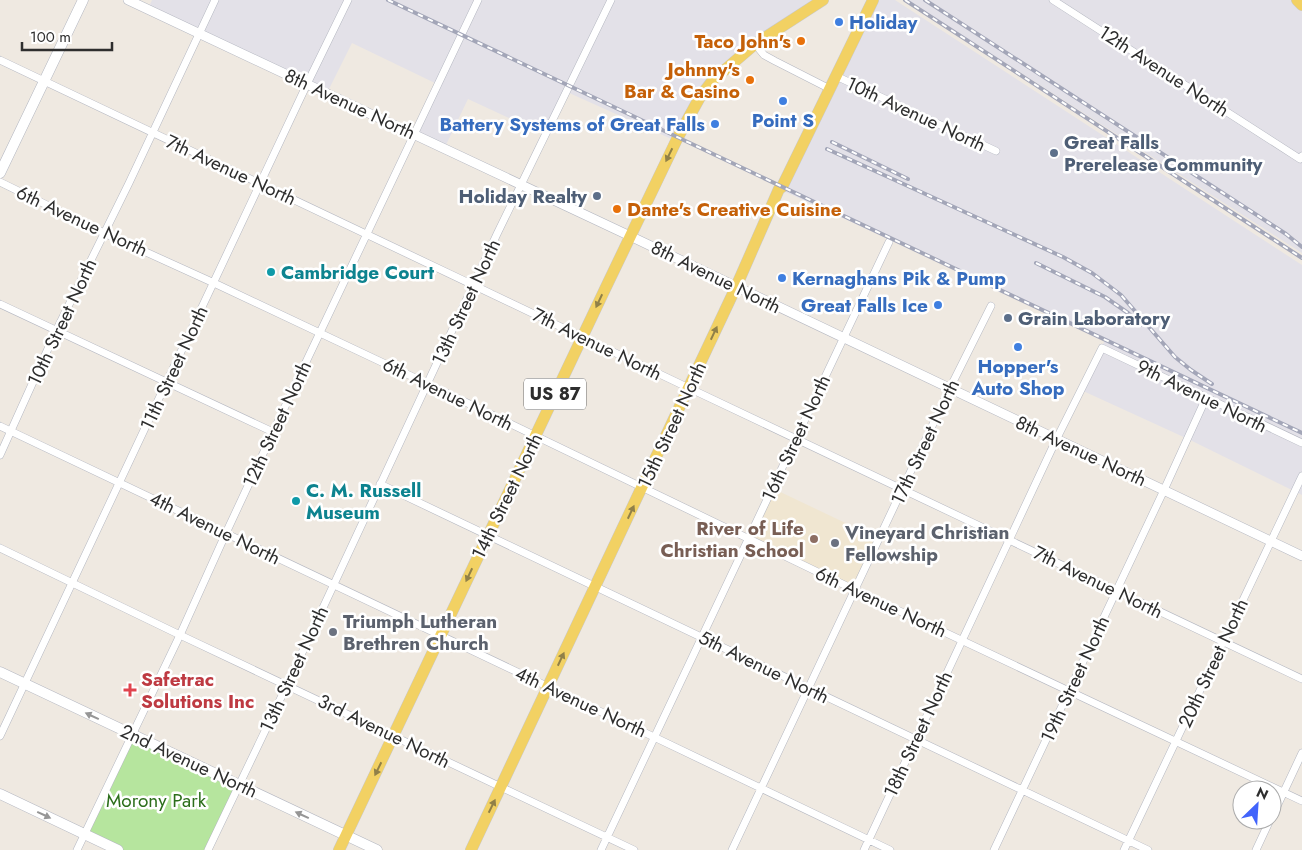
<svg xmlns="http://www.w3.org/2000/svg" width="1302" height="850" viewBox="0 0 1302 850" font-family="Jost,sans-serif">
  <rect width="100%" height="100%" fill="#efe9e1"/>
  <path fill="#e3e1e8" d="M152 0H823L713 80 676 141 567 92 546 135 468 99 444 149 413 135 437 84 352 43 327 93 148 9Z
    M873 0H895L1302 265V495L1188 439 1081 390 1105 340 998 289 779 189Z
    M907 0H1297L1302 5V253Z"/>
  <path fill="#f0e6d1" d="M772 488 879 539 855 590 748 539Z"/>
  <path fill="#b6e59e" d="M132 735 239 785 208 850H118L85 834Z"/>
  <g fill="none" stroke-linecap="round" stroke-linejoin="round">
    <defs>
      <path id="minor" d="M1053 0 1300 159 1302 156
        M755 44 764 55 775 61 830 89
        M0 60C232 169 462 280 693 390 896 487 1099 582 1302 679
        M836 76 996 151
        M0 182 104 233 214 283 428 384 855 590 1302 801
        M0 304 273 432
        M0 426 654 737 890 850
        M0 455 56 331 129 183 215 0
        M380 484 1148 850
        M0 548 180 635 634 850
        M0 736 307 84 348 0
        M1272 817 1302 753
        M77 850 180 635 226 533 296 383 478 0
        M208 850 287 685 497 234 611 0
        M601 850 889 242
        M732 850 950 388 991 306
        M864 850 1056 440 1102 348 1302 443
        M994 850 1164 490 1206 398
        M1124 850 1302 476
        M1256 850 1270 820"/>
      <path id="tertiary" d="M128 0 630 236 1302 556"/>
      <path id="secondary" d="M0 173 83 0
        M0 672 377 850
        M0 794 118 850"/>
      <path id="primary" d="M1297 0 1302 5
        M339 850 606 287 678 137 700 97 713 80 755 44 823 0
        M471 850 736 287 779 189 782 187 873 0"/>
    </defs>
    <use href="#minor" stroke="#b4b7c1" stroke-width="8"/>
    <use href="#tertiary" stroke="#b4b7c1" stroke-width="10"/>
    <use href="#secondary" stroke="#b4b7c1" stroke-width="11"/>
    <use href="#primary" stroke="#c9c9c9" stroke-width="12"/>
    <use href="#minor" stroke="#fff" stroke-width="7"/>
    <use href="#tertiary" stroke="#fff" stroke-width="9"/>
    <use href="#secondary" stroke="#fff" stroke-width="10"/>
    <use href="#primary" stroke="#f2d163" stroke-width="11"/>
    <defs>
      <path id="rail" d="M388 0 1302 433
        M905 0 1302 258
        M925 0 1286 234 1302 247
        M832 142 908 179
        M827 149 1063 257 1092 273 1121 295 1175 357 1191 370 1212 384
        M1036 263 1105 297 1128 313 1141 325"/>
    </defs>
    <use href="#rail" stroke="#a3a6b8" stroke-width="4"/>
    <use href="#rail" stroke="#fff" stroke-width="2" stroke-dasharray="5.5" stroke-linecap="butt"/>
  </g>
  <defs><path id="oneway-solid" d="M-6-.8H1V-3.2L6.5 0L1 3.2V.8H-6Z" transform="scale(1.25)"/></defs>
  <g fill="#908048">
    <use href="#oneway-solid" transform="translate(669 155) rotate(116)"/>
    <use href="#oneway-solid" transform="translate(599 301) rotate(115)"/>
    <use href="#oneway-solid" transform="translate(714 333) rotate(-65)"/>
    <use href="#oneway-solid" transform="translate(631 512) rotate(-65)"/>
    <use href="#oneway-solid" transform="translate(469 575) rotate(115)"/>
    <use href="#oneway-solid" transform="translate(561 659) rotate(-65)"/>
    <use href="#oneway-solid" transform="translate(378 769) rotate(116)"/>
    <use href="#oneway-solid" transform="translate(492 806) rotate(-64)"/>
  </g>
  <g fill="#969696">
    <use href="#oneway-solid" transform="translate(92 716) rotate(-155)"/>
    <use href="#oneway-solid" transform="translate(44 815) rotate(25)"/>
    <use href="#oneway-solid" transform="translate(302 815) rotate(-155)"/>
  </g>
  <g fill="#3f7fe0" stroke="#fff" stroke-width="2">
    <circle cx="839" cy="22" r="5"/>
    <circle cx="783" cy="101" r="5"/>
    <circle cx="715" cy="124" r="5"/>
    <circle cx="782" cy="278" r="5"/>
    <circle cx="938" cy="305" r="5"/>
    <circle cx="1018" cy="347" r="5"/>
  </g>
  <g fill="#e8710a" stroke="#fff" stroke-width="2">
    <circle cx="801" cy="41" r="5"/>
    <circle cx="750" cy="80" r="5"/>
    <circle cx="617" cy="209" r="5"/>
  </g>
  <g fill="#5c6f8a" stroke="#fff" stroke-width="2">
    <circle cx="1054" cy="153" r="5"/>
    <circle cx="597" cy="196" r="5"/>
    <circle cx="1008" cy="318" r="5"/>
  </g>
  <g fill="#0f9aa8" stroke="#fff" stroke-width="2">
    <circle cx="271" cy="272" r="5"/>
    <circle cx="296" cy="501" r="5"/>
  </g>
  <circle fill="#8d6e63" stroke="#fff" stroke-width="2" cx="814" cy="539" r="5"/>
  <g fill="#6b7280" stroke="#fff" stroke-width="2">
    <circle cx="835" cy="543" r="5"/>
    <circle cx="333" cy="632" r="5"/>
  </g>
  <path fill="#e0444e" stroke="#fff" stroke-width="2" d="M127.5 682.5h5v5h5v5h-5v5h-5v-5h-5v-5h5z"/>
  <g text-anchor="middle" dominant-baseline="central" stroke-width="5" stroke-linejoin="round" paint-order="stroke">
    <rect fill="#fff" stroke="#6d6d6d" stroke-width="1" x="524" y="378.5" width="62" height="31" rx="4"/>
    <g font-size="18" font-weight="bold" fill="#2e2e2e">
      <text x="555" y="394">US 87</text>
    </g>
    <g font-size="19" font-weight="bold" fill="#366cbe" stroke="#fff" text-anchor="start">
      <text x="849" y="22">Holiday</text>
      <text x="783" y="120" text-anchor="middle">Point S</text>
      <text x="705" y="124" text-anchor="end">Battery Systems of Great Falls</text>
      <text x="792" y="278">Kernaghans Pik &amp; Pump</text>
      <text x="928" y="305" text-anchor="end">Great Falls Ice</text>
      <text x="1018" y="366" text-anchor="middle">Hopper's<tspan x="1018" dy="22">Auto Shop</tspan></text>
    </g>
    <g font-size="19" font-weight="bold" fill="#c56008" stroke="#fff" text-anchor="end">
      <text x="791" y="41">Taco John's</text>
      <text x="740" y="69">Johnny's<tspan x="740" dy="22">Bar &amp; Casino</tspan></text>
      <text x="627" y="209" text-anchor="start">Dante's Creative Cuisine</text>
    </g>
    <g font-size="19" fill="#2e2e2e" stroke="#fff">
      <text transform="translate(1164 71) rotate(33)">12th Avenue North</text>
      <text transform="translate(350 104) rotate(25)">8th Avenue North</text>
      <text transform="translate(916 114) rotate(25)">10th Avenue North</text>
      <text transform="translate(231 170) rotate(25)">7th Avenue North</text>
      <text transform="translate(82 221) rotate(25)">6th Avenue North</text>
      <text transform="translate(716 277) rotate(26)">8th Avenue North</text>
      <text transform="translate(466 302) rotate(-65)">13th Street North</text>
      <text transform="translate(62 322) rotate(-65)">10th Street North</text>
      <text transform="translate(597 344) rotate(26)">7th Avenue North</text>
      <text transform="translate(174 368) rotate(-65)">11th Street North</text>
      <text transform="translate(448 394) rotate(26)">6th Avenue North</text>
      <text transform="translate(1202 396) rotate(26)">9th Avenue North</text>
      <text transform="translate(277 424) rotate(-65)">12th Street North</text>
      <text transform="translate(672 425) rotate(-65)">15th Street North</text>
      <text transform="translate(796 438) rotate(-65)">16th Street North</text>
      <text transform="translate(925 442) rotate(-65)">17th Street North</text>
      <text transform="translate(1081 451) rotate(25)">8th Avenue North</text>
      <text transform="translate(507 496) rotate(-64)">14th Street North</text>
      <text transform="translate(215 528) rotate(26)">4th Avenue North</text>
      <text transform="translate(1098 582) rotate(26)">7th Avenue North</text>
      <text transform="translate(881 602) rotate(25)">6th Avenue North</text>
      <text transform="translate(1213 663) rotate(-65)">20th Street North</text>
      <text transform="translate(764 667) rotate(26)">5th Avenue North</text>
      <text transform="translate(294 669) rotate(-65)">13th Street North</text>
      <text transform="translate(1075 679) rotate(-65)">19th Street North</text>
      <text transform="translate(581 702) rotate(25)">4th Avenue North</text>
      <text transform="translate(384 731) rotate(26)">3rd Avenue North</text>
      <text transform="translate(918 734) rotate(-65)">18th Street North</text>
      <text transform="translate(189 761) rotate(25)">2nd Avenue North</text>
    </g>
    <g font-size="19" font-weight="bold" fill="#4e5e75" stroke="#fff" text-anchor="start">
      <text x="1064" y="142">Great Falls<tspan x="1064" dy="22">Prerelease Community</tspan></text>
      <text x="587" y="196" text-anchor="end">Holiday Realty</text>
      <text x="1018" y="318">Grain Laboratory</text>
    </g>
    <g font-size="19" font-weight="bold" fill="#0d838f" stroke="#fff" text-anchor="start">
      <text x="281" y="272">Cambridge Court</text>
      <text x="306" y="490">C. M. Russell<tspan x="306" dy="22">Museum</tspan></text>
    </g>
    <g font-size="19" font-weight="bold" fill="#785e54" stroke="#fff" text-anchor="end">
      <text x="804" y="528">River of Life<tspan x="804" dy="22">Christian School</tspan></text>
    </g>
    <g font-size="19" font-weight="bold" fill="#5b616d" stroke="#fff" text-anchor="start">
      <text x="845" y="532">Vineyard Christian<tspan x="845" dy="22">Fellowship</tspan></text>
      <text x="343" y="621">Triumph Lutheran<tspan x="343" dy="22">Brethren Church</tspan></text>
    </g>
    <g font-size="19" font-weight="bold" fill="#be3a42" stroke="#fff" text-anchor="start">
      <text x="141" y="679">Safetrac<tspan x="141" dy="22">Solutions Inc</tspan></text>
    </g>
    <g font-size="19" fill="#2c6e1b" stroke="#fff">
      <text x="156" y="800">Morony Park</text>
    </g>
  </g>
  <g transform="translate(1257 805) rotate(25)"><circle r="24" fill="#ffffff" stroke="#ababab"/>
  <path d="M0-4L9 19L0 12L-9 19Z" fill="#4264fb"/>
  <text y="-8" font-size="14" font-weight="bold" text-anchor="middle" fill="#2e2e2e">N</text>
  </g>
  <path d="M22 42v8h90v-8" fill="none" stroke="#2e2e2e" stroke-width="2.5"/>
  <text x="30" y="42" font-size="15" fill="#2e2e2e" stroke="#ffffff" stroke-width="4" paint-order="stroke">100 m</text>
</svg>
